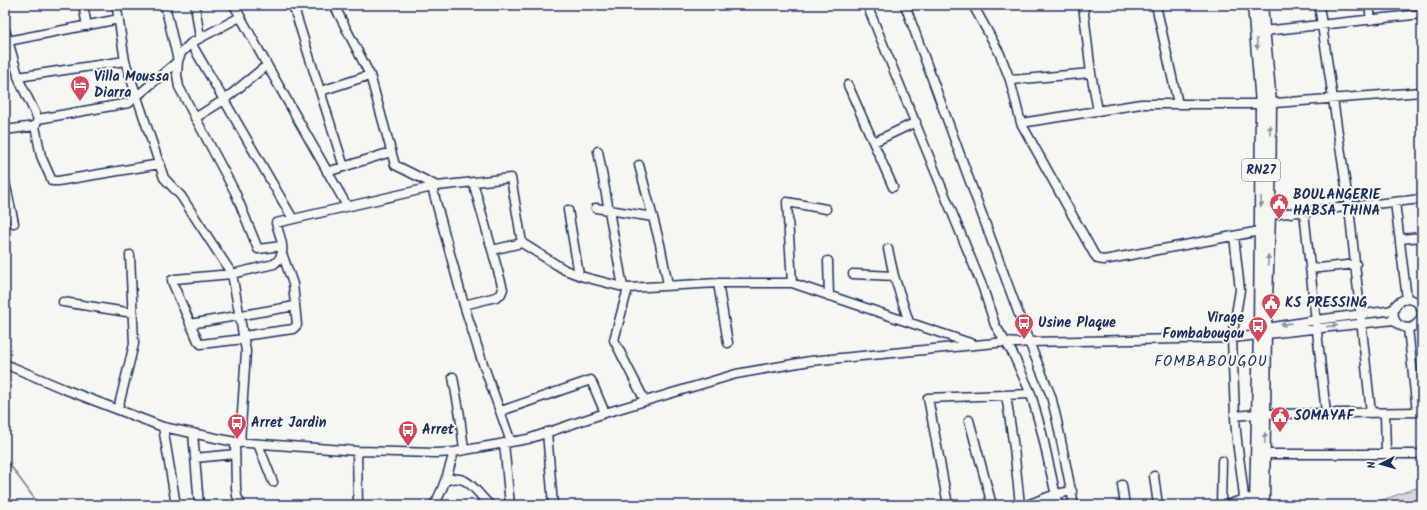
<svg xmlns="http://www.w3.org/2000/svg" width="1427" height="510" viewBox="0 0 1427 510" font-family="Kalam,sans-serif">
  <rect width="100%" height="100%" fill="#f6f6f2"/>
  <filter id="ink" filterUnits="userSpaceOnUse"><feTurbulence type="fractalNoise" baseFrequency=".025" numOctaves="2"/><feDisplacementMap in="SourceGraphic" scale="8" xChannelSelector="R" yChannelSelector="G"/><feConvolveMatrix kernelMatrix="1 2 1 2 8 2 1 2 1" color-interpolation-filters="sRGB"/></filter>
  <g filter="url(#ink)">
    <path fill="#d6d9dd" stroke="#78849e" d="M1422 486V505H1368Z"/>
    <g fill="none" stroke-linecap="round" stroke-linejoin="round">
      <path stroke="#717e99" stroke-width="1.5" d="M5 458 39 505
        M1416 505 1422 503"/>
      <defs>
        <path id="minor" d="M83 5 87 26
          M119 5 117 9 125 61 164 178 181 196 232 274 246 351 240 443
          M165 5 178 61 177 75 179 87 235 192 258 249 282 246
          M195 5 200 38
          M234 5 267 65 347 206
          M293 5 344 167
          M334 5 370 75 395 165 437 186
          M867 5 983 288 995 325 1013 354 1031 394 1042 433 1058 505
          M905 5 1029 342 1051 396 1057 421 1074 505
          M973 5 1000 54 1010 80 1021 123 1094 254 1098 259 1104 260 1260 231
          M1083 5 1091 73 1098 111
          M1156 5 1178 104
          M1319 5 1349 207 1371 413
          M1369 5 1371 20
          M5 30 20 82 38 119 35 126 41 156 52 181H58L160 164
          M1264 31 1422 14
          M8 41 119 19
          M191 43 293 219
          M18 77 125 61
          M1010 80 1091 73
          M848 85 893 187
          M321 91 370 75
          M195 118 224 100 267 65
          M38 119 129 103 178 61 181 53 191 43 240 17
          M1021 123 1141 104H1261L1422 92
          M5 130 35 126
          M874 142 916 122
          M598 151 623 287
          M639 165 660 244 668 285
          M327 172 391 152
          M5 182 14 223
          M432 187 464 305 481 358 511 442
          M1395 202 1407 299
          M596 208 653 217
          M568 210 579 275
          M1304 212 1326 413
          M1270 215 1422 199
          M1234 236 1240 290 1232 338 1235 416 1256 414 1422 412
          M1400 239 1422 237
          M888 249 894 276 909 322
          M492 250 522 243
          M828 261 829 296
          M1310 269 1356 264
          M853 274 894 276
          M718 283 728 343
          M792 283 787 202 826 209
          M628 288 614 340 645 401
          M63 302 133 313
          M464 305 496 297 501 294 503 289 473 182
          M1422 312C1419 292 1390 297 1394 316 1394 320 1397 324 1401 326 1410 331 1419 325 1422 315
          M190 324 295 306
          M1408 328 1417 412
          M1260 329 1316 320 1387 311 1394 309
          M243 336 293 329 297 325 293 284 283 256
          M244 339 201 344 198 341 173 284 172 280 175 279 232 274 274 264C289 253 280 238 276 223L437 186 511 178 522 243 565 270 584 277 623 287 628 288 718 283H792L973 344
          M5 364 64 389 163 427 235 442 357 451 437 453 454 452 528 439 605 413 736 374 810 361 1006 342 1018 343 1029 342 1232 338 1394 320
          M453 377 460 416 464 450
          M1006 395 1014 448 1020 505
          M118 409 134 344 130 255
          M501 411 591 380 605 413
          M1385 413 1386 454
          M1235 416C1236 444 1242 471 1244 499
          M969 420 992 505
          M163 427 176 505
          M547 432 553 505
          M193 433 199 505
          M235 442 236 488 237 496 241 505
          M504 443 510 505
          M258 444 273 482
          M357 451 358 505
          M1265 454H1422
          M195 458 235 454
          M1154 476 1158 505
          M445 481C467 471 475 492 490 505
          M1122 485 1125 505
          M434 505C444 489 449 469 454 452
          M948 505 928 398 1031 394
          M1027 505 1056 494 1072 491
          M1221 505 1222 461
          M1226 505 1248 498"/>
        <path id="major" d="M1253 5 1261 104 1259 329 1255 505
          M1262 5 1271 103 1270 215 1266 327 1264 505"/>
      </defs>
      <use href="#minor" stroke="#1b2f5e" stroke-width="11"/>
      <use href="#major" stroke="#1b2f5e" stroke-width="13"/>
      <use href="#minor" stroke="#f6f6f2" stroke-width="8"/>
      <use href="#major" stroke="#f6f6f2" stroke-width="10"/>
    </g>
    <defs><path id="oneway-solid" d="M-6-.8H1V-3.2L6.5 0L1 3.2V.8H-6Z"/></defs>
    <g fill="#8892a8">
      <use href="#oneway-solid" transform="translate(1257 44) rotate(86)"/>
      <use href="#oneway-solid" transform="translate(1270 130) rotate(-90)"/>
      <use href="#oneway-solid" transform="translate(1261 202) rotate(90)"/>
      <use href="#oneway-solid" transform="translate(1268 260) rotate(-88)"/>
      <use href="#oneway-solid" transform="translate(1286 324) rotate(171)"/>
      <use href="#oneway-solid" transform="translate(1332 326) rotate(-7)"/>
      <use href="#oneway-solid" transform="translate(1265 438) rotate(-89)"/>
    </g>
  </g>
  <defs>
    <symbol id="hotel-pin" viewBox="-11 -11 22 30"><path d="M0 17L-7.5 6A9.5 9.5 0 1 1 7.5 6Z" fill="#d1495b" stroke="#f6f6f2"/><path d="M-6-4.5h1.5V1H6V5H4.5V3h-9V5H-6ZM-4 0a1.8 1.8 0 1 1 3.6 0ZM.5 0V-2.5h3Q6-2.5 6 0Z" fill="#fff"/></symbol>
    <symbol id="civic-pin" viewBox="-11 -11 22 30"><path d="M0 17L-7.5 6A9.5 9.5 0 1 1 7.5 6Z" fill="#d1495b" stroke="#f6f6f2"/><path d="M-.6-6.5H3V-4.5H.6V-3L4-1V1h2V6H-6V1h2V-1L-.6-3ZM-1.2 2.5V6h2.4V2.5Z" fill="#fff"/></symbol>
    <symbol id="bus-pin" viewBox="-11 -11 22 30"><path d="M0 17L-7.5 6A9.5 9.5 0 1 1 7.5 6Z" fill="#d1495b" stroke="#f6f6f2"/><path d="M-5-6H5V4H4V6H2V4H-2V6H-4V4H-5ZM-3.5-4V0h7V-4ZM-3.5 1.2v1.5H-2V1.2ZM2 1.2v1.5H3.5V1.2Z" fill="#fff"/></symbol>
  </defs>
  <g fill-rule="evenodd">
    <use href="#hotel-pin" x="69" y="74" width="22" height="30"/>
    <use href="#civic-pin" x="1268" y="192" width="22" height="30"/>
    <use href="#civic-pin" x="1260" y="292" width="22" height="30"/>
    <use href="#bus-pin" x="1013" y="312" width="22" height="30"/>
    <use href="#bus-pin" x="1247" y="315" width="22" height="30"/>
    <use href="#civic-pin" x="1269" y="405" width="22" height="30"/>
    <use href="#bus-pin" x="226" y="412" width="22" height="30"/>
    <use href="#bus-pin" x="397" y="419" width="22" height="30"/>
  </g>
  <g text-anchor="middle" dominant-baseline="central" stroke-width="4" stroke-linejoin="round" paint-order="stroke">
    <rect fill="#f6f6f2" stroke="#5d6b8a" stroke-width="1" x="1242" y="159" width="38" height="22" rx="3"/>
    <g font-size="13" font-weight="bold" fill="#1b2f5e">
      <text x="1261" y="170">RN27</text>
    </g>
    <g font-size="14" font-weight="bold" fill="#1b2f5e" stroke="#f6f6f2" text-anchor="start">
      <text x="94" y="77">Villa Moussa<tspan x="94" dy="16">Diarra</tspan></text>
      <text x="1293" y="195">BOULANGERIE<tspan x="1293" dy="16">HABSA THINA</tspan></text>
      <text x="1285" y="303">KS PRESSING</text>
      <text x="1244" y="318" text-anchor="end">Virage<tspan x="1244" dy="16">Fombabougou</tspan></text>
      <text x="1038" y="323">Usine Plaque</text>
      <text x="1294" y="416">SOMAYAF</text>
      <text x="251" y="423">Arret Jardin</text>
      <text x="422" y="430">Arret</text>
    </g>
    <g font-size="15" letter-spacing="1" fill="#1b2f5e" stroke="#f6f6f2">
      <text x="1211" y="362">FOMBABOUGOU</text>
    </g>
  </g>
  <rect width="1427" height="510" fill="none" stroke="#f6f6f2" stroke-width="20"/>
  <rect x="10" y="10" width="1407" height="490" fill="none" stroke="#1b2f5e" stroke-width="1.5" filter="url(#ink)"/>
  <g transform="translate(1381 464) rotate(264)" stroke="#f6f6f2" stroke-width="3" paint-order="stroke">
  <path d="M0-3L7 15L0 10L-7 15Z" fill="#1b2f5e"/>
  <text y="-6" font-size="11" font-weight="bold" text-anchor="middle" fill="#1b2f5e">N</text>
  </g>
</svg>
